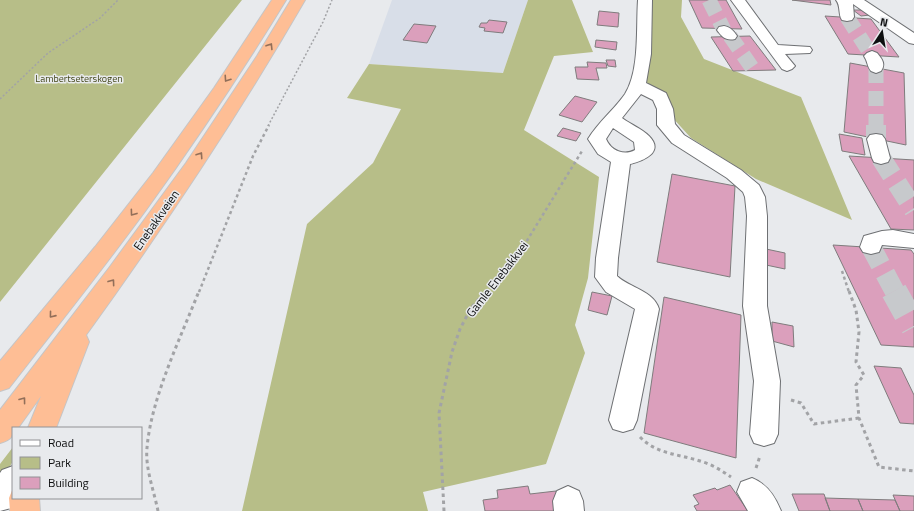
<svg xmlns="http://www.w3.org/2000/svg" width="914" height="511" viewBox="0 0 914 511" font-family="'Titillium Web',sans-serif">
  <rect width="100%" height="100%" fill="#e8eaed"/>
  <path fill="#d8dee8" d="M392 0H528L503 73 369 64Z"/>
  <path fill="#b7be88" d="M0 0H242L0 302Z
    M528 0H572L593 52 554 56 524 130 599 177 588 278 575 325 585 353 546 464 423 492 428 511H242L307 224 373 163 401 109 347 98 369 64 503 73Z
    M651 0H682L681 17 704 59 801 97 852 220 756 179 691 138 642 84Z
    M13 447V461L0 484V464Z"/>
  <path fill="#db9fbc" stroke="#7f7c7d" d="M689 0H726L742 29 702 28Z
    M792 0H830L831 5Z
    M853 10H862L870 15 861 16Z
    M599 11 619 13 618 27 597 25Z
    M825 16 871 19 899 57 848 54Z
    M489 20 507 22 503 33 484 31 485 28 479 27 481 23H487Z
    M414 24 436 26 427 43 403 40Z
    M750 36 776 70 733 71 711 37Z
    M596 40 617 42 616 50 595 47Z
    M606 60H615L616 67 608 66Z
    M587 62 606 63 607 68H596L599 80 577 79 575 67H588Z
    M850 63 904 73 906 145 844 132Z
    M575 96 597 102 582 122 559 115Z
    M563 128 581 133 576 141 557 136Z
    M839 134 862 138 865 155 842 151Z
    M849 156 914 160V230L891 229Z
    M672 174 735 186 730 277 657 262Z
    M833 245 911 250 914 254V347L881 345Z
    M766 249 785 253V269L766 265Z
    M592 292 612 296 607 315 588 310Z
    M664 297 741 315 736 458 644 433Z
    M772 322 793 326 794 347 772 341Z
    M874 366 901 368 914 395V424L900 423Z
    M730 485 748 511H697L694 506 699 504 693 495 715 488 717 490Z
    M528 486 530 494 556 491 562 511H485L483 500 498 498 497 490Z
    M792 494H824L830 511H799Z
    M893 495 914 496V511H900Z
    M825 498 858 499 863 511H830Z
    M858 499 895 500 900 511H863Z"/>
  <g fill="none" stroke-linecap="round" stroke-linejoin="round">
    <path stroke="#c7c9cc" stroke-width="15" stroke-dasharray="15 8" stroke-linecap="butt" d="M709 0 724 30
      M847 17 872 56
      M730 36 753 69
      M876 68V126"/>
    <path stroke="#c7c9cc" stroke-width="20" stroke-dasharray="20 10" stroke-linecap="butt" d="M876 125V139
      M881 158 914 210
      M871 247 895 292"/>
    <path stroke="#c7c9cc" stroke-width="26" stroke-dasharray="26 14" stroke-linecap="butt" d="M894 291 914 327"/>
    <defs>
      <path id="minor" d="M638 0H652L651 54 646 83 666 93 673 109 675 124 684 135 741 170 759 185 765 197 767 216V306L780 381 778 434 774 443 764 446 754 443 750 434 754 381 743 306 747 216 745 197 743 192 727 178 672 143 657 125V109L653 100 641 94 622 118C630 124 642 129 649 136 665 152 643 161 630 164L618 258 617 276C630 288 654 291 659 309L637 420 633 429 623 432 613 429 609 420 635 309 606 292 595 277 596 258 611 162 598 154 588 139C599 121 614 110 625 94 640 70 636 28 638 0ZM613 128 634 142 635 150C624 156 611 151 606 139Z
        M731 0H745L778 45 810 47 812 50 810 53 785 54 795 66 792 69 787 71 782 69Z
        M836 0H864L914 33V44L909 43 853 4 854 17 852 20 847 21 842 20C838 14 841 6 836 0Z
        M724 26C730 27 734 31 737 36L735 39C726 41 722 37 717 30L719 27Z
        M872 51 877 53C882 59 886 64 881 71L876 73 871 71C867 66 868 62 864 56L867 53Z
        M876 134 882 135 885 139 890 158 888 162 881 164 874 162 872 158 867 139 870 135Z
        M893 230 914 234V248L882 245 879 252 871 254 863 252 860 247 864 236 882 231Z
        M13 466V498H18L11 508 0 511V473L2 470Z
        M752 478C767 484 775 496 781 511H748L737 492 741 482Z
        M568 486 579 491 583 501 584 511H554L553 501 557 491Z"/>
      <path id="highway" d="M272 0H286C242 72 195 142 146 210 102 270 55 329 9 388L0 391V361L95 247 153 173 214 88Z
        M291 0H305C238 116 164 227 86 335L89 342 56 428H28L41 396 18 428H13C13 439 9 440 0 443V410L109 268 186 163 257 56Z
        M13 488V498H39L40 511H10L9 498Z"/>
    </defs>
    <use href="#minor" stroke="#6e7073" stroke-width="2"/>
    <use href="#highway" stroke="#c5c5c6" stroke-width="2"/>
    <path stroke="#a2a3a6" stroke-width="1.5" stroke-dasharray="2 2" stroke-linecap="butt" d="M0 99 48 53 100 18 118 0
      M268 126 323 22 332 0"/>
    <path stroke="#a2a3a6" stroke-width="2.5" stroke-dasharray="3 3" stroke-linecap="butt" d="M842 271 849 292
      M199 292 253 156 269 125
      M485 292 520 252 582 151"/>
    <path stroke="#a2a3a6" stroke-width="3" stroke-dasharray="3.5 3.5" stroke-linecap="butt" d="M849 291 856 310 859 332 856 362 864 375 856 385 859 418 879 467 914 471
      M791 400 801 403 814 424 859 418
      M640 437C657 455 681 454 703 462 713 465 722 471 731 477
      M756 468 760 456
      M158 511C154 491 145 468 147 448 151 398 181 337 199 291
      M444 511 439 413 452 352 460 329 471 308 486 291"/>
    <use href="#minor" fill="#fff" fill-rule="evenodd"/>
    <use href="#highway" fill="#febe95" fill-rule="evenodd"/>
  </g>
  <defs><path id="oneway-chevron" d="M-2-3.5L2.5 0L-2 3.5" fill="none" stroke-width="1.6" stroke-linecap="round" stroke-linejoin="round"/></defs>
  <g stroke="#926f59">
    <use href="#oneway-chevron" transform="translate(270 46) rotate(-58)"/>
    <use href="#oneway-chevron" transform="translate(227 79) rotate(124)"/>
    <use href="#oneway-chevron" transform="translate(200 155) rotate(-56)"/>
    <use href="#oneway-chevron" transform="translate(133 213) rotate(126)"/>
    <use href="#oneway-chevron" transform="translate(112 282) rotate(-54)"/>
    <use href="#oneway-chevron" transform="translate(52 315) rotate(129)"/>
    <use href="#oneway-chevron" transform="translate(23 400) rotate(-53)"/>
  </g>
  <g text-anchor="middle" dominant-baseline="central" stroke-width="3" stroke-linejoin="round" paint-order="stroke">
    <g font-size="10" fill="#43471a" stroke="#e8eaed">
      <text x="79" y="78">Lambertseterskogen</text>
    </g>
    <g font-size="12" fill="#0e0f10" stroke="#e8eaed">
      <text transform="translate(156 220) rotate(-55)">Enebakkveien</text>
      <text transform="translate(497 279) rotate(-52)">Gamle Enebakkvei</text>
    </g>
  </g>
  <rect x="12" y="427" width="130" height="72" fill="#e8eaed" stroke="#919295"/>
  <rect x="20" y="440" width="20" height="6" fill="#ffffff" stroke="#919295"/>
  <text x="48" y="447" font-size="12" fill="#0e0f10">Road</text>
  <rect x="20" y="457" width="20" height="12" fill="#b7be88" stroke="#919295"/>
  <text x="48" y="467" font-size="12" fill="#0e0f10">Park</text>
  <rect x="20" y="477" width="20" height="12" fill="#db9fbc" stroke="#919295"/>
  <text x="48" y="487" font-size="12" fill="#0e0f10">Building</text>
  <g transform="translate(882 32) rotate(12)" stroke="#e8eaed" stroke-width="3" paint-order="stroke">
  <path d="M0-3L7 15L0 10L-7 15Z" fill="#0e0f10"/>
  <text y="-6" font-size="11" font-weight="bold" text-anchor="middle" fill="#0e0f10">N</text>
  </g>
</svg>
